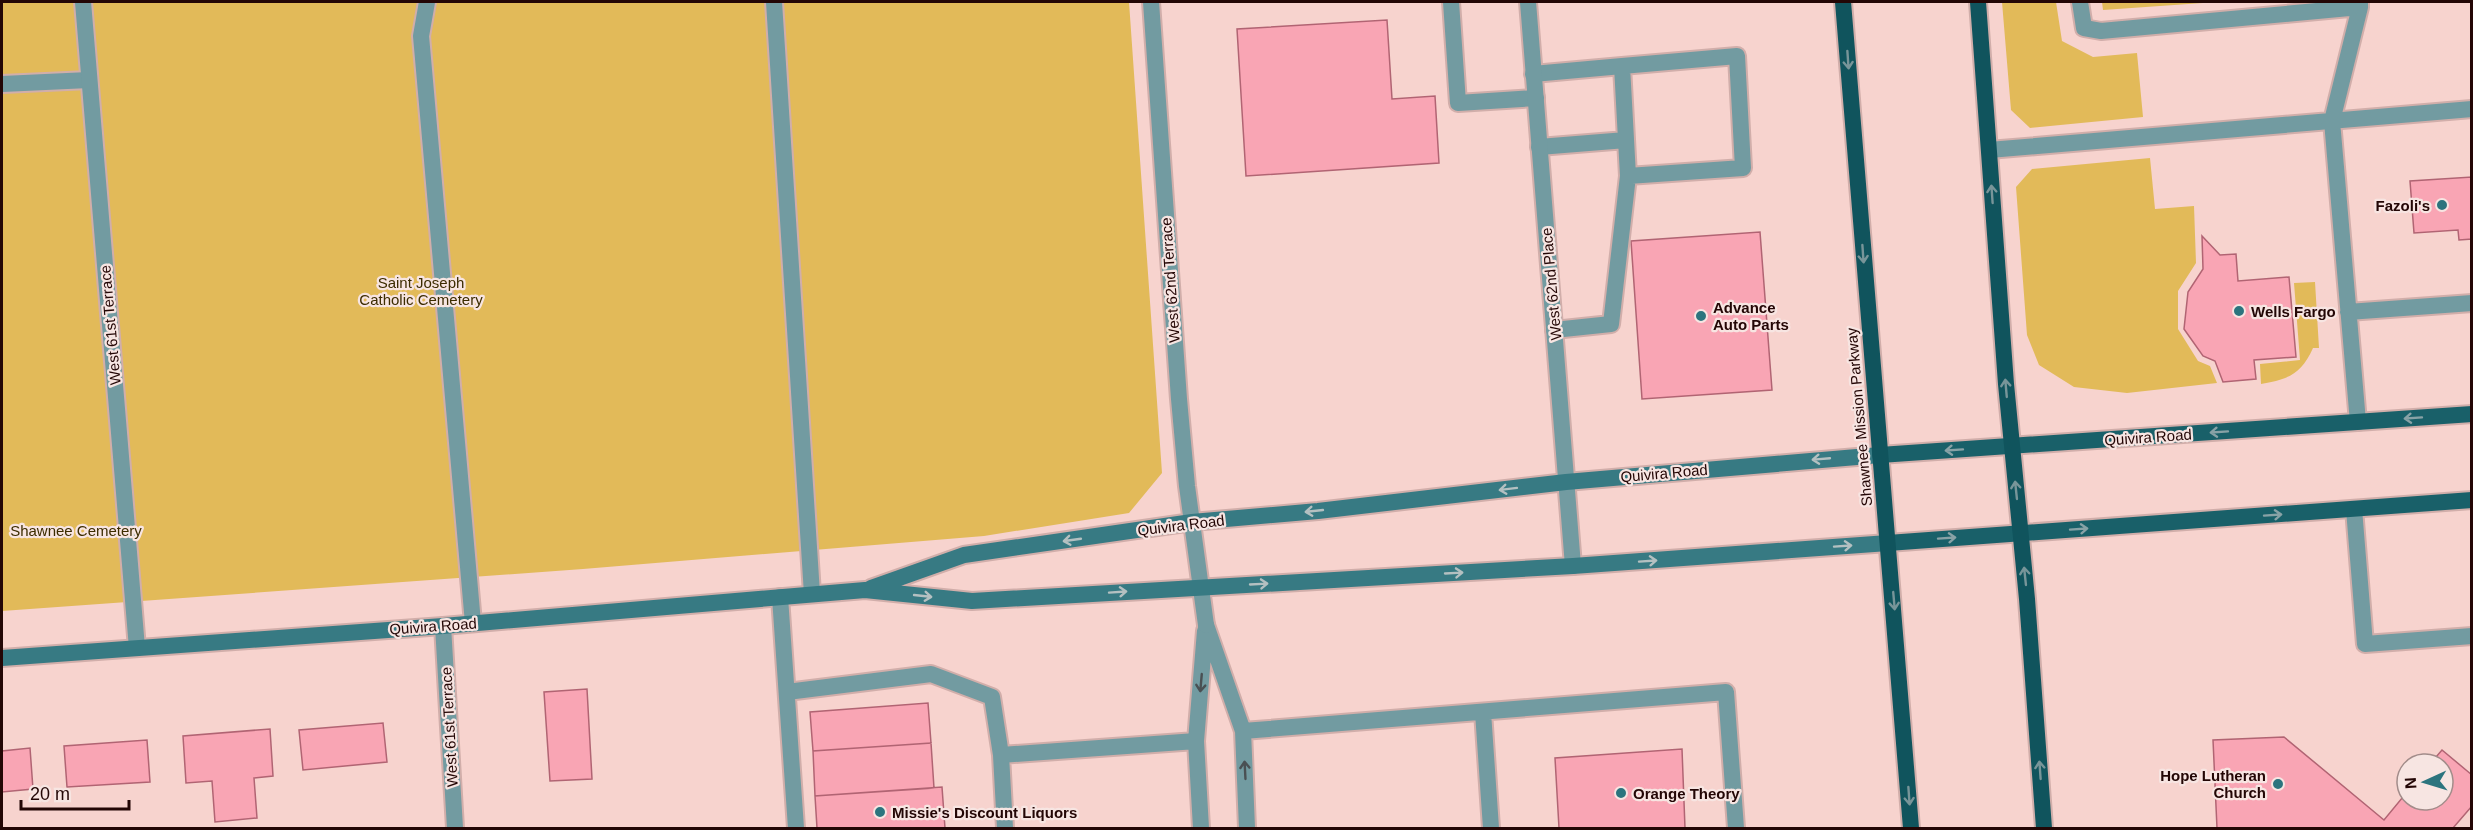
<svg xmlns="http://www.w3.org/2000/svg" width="2473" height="830" viewBox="0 0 2473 830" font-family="Arial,sans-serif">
  <rect width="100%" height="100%" fill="#f7d3ce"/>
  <path fill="#e2ba59" d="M2 2H1129L1162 473 1129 513 984 536 583 569 2 611Z
    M2002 2H2056L2062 41 2093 57 2137 53 2143 117 2030 128 2011 110Z
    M2102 2H2217L2103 10Z
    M2150 158 2155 209 2194 206 2196 263 2178 291V329L2198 361 2210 366 2217 383 2127 393 2074 387 2039 365 2027 335 2016 187 2032 169Z
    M2315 282 2319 348H2313C2301 375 2288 379 2261 384L2260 364 2300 360 2294 283Z"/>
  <path fill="#f9a5b4" stroke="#b16473" stroke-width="1.5" d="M1387 20 1392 99 1435 96 1439 163 1246 176 1237 29Z
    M2472 177V239L2459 240 2458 230 2414 233 2410 181Z
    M1760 232 1772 390 1642 399 1631 241Z
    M2202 236 2220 255 2236 254 2238 281 2289 277 2296 357 2254 360 2256 379 2223 382 2215 361 2203 356 2184 329 2188 292 2203 269Z
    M587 689 592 779 550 781 544 692Z
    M928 703 931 743 813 751 810 712Z
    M383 723 387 762 303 770 299 730Z
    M270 729 273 776 254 778 257 818 215 822 212 781 186 783 183 736Z
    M2284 737 2384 820 2407 792V800H2443V764H2430L2442 750 2472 775V806L2453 828H2217L2213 740Z
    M147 740 150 782 67 787 64 746Z
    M931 743 934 788 815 796 813 751Z
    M30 748 33 789 2 792V751Z
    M1682 749 1685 828H1559L1555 758Z
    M942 787 945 828H817L815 796Z"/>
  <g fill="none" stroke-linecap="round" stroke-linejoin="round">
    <defs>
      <path id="service" d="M427 2 421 36 473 623
        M774 2 812 594
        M1451 2 1458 103 1536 98
        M2080 2 2084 28 2101 31 2360 7
        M1533 74 1622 66
        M2 84 89 80
        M1539 147 1626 140
        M1989 150 2472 109
        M2348 312 2472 303
        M1554 330 1611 324 1628 176 1622 66 1737 56 1743 168 1628 176
        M2358 422 2332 121 2360 7V2
        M2354 509 2365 644 2472 636
        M780 597 796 828
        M1206 625 1243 731 1247 828
        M787 692 931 674 992 697 1001 755 1196 741
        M1483 712 1491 828
        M1243 731 1726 692 1736 828
        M1001 755 1005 828
        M1201 828 1196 741 1205 631"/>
      <path id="minor" d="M83 2 137 648
        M1151 2 1179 399 1187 486 1206 625
        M1528 2 1573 566
        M443 626 455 828"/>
      <path id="secondary" d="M871 588 964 555 1192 522 1318 511 1566 482 1880 455
        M2 658 443 626 865 590 972 601 1573 566 1888 543"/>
      <path id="primary" d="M1880 455 2472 414
        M1888 543 2472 500"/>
      <path id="trunk" d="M1843 2 1911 828
        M1978 2 2006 384 2027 599 2044 828"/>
    </defs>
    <use href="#service" stroke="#d1aeaa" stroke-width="20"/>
    <use href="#minor" stroke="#d1aeaa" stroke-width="20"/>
    <use href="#secondary" stroke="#d1aeaa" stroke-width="20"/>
    <use href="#primary" stroke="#d1aeaa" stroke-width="20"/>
    <use href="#trunk" stroke="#d1aeaa" stroke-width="20"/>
    <use href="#service" stroke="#729ba1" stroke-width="16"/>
    <use href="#minor" stroke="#729ba1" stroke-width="16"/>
    <use href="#secondary" stroke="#377a83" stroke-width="16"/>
    <use href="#primary" stroke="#196069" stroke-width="16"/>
    <use href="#trunk" stroke="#10545d" stroke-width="16"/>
  </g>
  <defs><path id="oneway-shaft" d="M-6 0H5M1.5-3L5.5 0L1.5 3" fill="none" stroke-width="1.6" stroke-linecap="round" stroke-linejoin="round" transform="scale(1.5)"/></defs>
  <g stroke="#789599">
    <use href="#oneway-shaft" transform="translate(1848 60) rotate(86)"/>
    <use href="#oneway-shaft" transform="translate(1992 194) rotate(-94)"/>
    <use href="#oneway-shaft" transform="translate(1863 254) rotate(86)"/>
    <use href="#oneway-shaft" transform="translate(2006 388) rotate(-95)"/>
    <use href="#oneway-shaft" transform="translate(2016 490) rotate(-96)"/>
    <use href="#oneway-shaft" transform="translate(2025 576) rotate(-96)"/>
    <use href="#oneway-shaft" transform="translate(1894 601) rotate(85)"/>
    <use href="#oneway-shaft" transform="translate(2040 770) rotate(-94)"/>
    <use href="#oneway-shaft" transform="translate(1909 796) rotate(86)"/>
  </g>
  <g stroke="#88a2a6">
    <use href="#oneway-shaft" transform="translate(2413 418) rotate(176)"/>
    <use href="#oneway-shaft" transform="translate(2219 432) rotate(176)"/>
    <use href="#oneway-shaft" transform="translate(1954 450) rotate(176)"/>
    <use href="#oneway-shaft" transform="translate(2273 515) rotate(-4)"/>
    <use href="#oneway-shaft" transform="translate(2079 529) rotate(-4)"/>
    <use href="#oneway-shaft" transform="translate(1947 538) rotate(-4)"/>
  </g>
  <g stroke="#b4c0c1">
    <use href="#oneway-shaft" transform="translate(1821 459) rotate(175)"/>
    <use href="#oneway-shaft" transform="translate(1508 489) rotate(173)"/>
    <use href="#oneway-shaft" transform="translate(1314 511) rotate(174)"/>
    <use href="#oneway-shaft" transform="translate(1072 540) rotate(172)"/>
    <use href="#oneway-shaft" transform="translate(1843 546) rotate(-4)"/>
    <use href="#oneway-shaft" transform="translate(1648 561) rotate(-4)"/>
    <use href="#oneway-shaft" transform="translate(1454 573) rotate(-3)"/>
    <use href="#oneway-shaft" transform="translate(1259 584) rotate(-3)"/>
    <use href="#oneway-shaft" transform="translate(1118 592) rotate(-4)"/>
    <use href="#oneway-shaft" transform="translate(923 596) rotate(6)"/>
  </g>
  <g stroke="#4a5053">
    <use href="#oneway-shaft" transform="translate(1201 683) rotate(95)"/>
    <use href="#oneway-shaft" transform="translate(1245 770) rotate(-93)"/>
  </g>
  <g fill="#2c747e" stroke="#f7e5e2" stroke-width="2">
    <circle cx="2442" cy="205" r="6"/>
    <circle cx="2239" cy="311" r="6"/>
    <circle cx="1701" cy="316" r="6"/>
    <circle cx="2278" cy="784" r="6"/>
    <circle cx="1621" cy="793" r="6"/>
    <circle cx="880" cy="812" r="6"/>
  </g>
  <g text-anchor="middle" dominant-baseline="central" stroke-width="4.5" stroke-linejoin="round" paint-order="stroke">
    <g font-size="15" font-weight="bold" fill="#230605" stroke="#f7e5e2" text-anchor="start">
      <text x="2430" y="205" text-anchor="end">Fazoli's</text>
      <text x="1713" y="307">Advance<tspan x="1713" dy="17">Auto Parts</tspan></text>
      <text x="2251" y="311">Wells Fargo</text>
      <text x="2266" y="775" text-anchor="end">Hope Lutheran<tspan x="2266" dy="17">Church</tspan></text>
      <text x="1633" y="793">Orange Theory</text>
      <text x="892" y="812">Missie's Discount Liquors</text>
    </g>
    <g font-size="15" fill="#230605" stroke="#f7e5e2">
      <text transform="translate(1170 280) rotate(-94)">West 62nd Terrace</text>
      <text transform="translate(1551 284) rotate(-95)">West 62nd Place</text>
      <text transform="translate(110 325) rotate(-95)">West 61st Terrace</text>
      <text transform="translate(1859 417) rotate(-95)">Shawnee Mission Parkway</text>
      <text transform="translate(2148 437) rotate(-4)">Quivira Road</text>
      <text transform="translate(1664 473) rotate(-5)">Quivira Road</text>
      <text transform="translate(1181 525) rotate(-7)">Quivira Road</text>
      <text transform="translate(433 626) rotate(-4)">Quivira Road</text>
      <text transform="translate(449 727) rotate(-93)">West 61st Terrace</text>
    </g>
    <g font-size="15" fill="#3c2c00" stroke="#f7e5e2">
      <text x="421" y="282">Saint Joseph<tspan x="421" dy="17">Catholic Cemetery</tspan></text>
      <text x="76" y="530">Shawnee Cemetery</text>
    </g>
  </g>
  <rect width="2473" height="830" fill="none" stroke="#230605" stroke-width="6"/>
  <g transform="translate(2425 782) rotate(266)"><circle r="28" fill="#f7e5e2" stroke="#a28c8a" stroke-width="1.5"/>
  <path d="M0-4.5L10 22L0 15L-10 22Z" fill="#2c747e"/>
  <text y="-9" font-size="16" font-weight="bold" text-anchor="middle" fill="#230605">N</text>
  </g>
  <path d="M21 800v9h108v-9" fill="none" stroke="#230605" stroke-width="3"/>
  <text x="30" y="800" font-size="18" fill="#230605" stroke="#f7e5e2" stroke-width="4.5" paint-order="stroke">20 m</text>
</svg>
